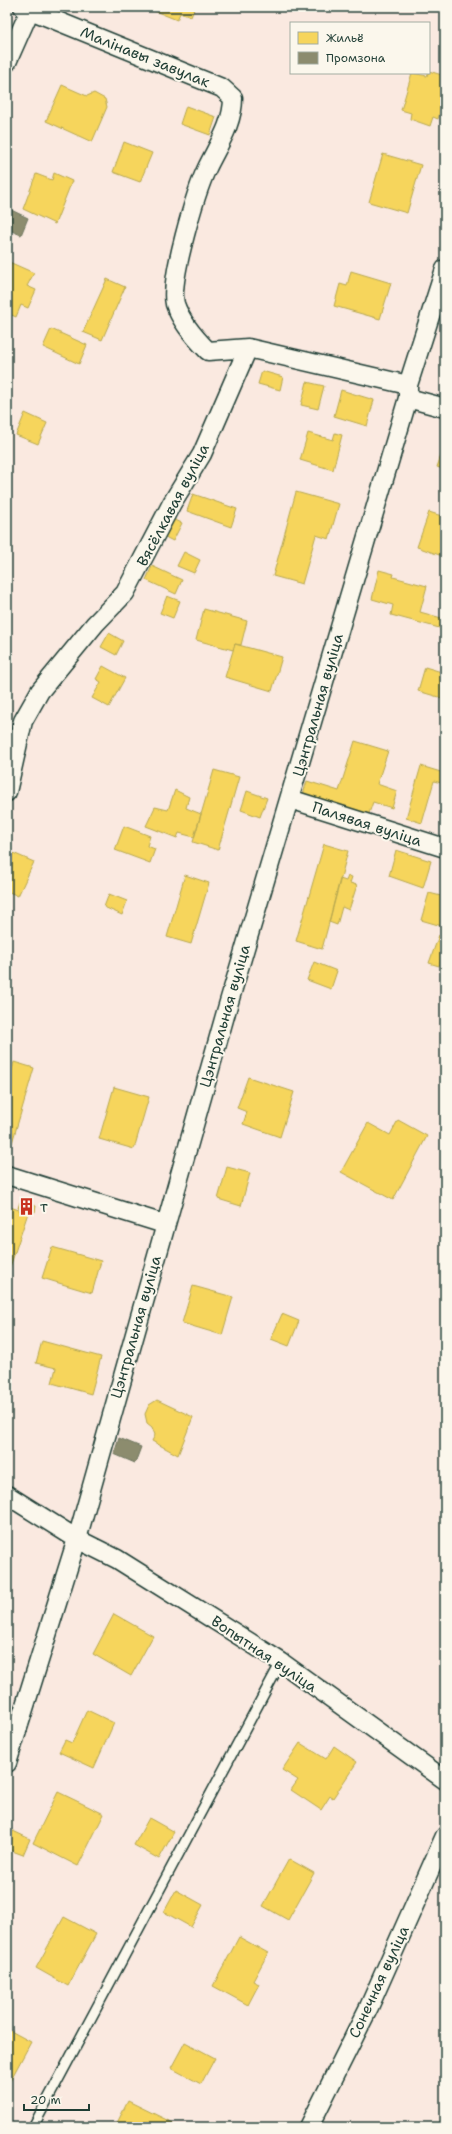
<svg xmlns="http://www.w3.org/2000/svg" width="452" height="2134" viewBox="0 0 452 2134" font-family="'Shantell Sans',sans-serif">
  <rect width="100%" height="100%" fill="#fae9e0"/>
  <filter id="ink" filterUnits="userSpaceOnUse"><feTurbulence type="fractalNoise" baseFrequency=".025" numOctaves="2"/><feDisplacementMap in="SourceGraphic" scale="8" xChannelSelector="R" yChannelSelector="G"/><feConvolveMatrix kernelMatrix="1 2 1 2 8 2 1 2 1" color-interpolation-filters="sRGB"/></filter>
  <g filter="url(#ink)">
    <path fill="#f6d55c" stroke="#b6a750" d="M145 7H195L191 17 180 13 177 20Z
      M429 71 445 76V94L438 119 433 117 430 126 410 119 411 113 401 110 412 73 427 76Z
      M62 85 87 96 94 93 105 99 107 107 92 142 46 121Z
      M186 106 216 117 210 135 180 124Z
      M124 142 152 153 140 182 113 172Z
      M383 154 421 165 407 213 369 202Z
      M54 173 72 181 55 224 23 209 36 174 52 180Z
      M7 261 34 273 27 286 36 290 28 308 21 305 16 317 7 313Z
      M351 271 391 283 380 319 334 306 340 284 347 286Z
      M107 279 125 287 102 340 83 332Z
      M51 329 87 345 79 364 43 347Z
      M262 371 283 377 280 390 258 384Z
      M307 382 324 386 318 409 301 405Z
      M341 390 374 400 367 426 334 416Z
      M25 413 47 423 38 444 16 435Z
      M308 433 333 440 335 433 342 435 333 470 300 460Z
      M444 447 445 448V470L437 467Z
      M296 492 339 504 329 539 316 535 302 584 273 576Z
      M193 494 237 509 231 527 187 511Z
      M429 512 445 517V557L417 547Z
      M173 519 182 523 173 541 165 537Z
      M184 552 200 560 194 573 177 566Z
      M152 566 182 580 176 594 146 580Z
      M379 570 394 574 393 577 427 586 420 612 445 619 443 629 391 615 393 605 372 599Z
      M167 596 180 601 173 618 160 613Z
      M204 609 247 621 241 645 235 644 233 650 196 640Z
      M109 633 123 641 116 655 101 647Z
      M235 644 282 657 272 691 225 677Z
      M103 666 125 678 109 707 92 698 101 682 96 679Z
      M425 667 445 673V699L418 691Z
      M355 741 388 751 377 784 397 791 392 808 373 802 367 819 302 798 307 781 339 791Z
      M421 766 444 773 441 783 434 781 422 823 406 818Z
      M214 770 239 777 218 850 193 842Z
      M175 790 189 797 186 808 201 814 194 837 179 833 177 838 146 826 155 807 168 810Z
      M247 791 267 798 260 817 241 810Z
      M124 826 150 836 147 846 155 849 150 863 115 850Z
      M324 844 348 851 322 949 296 941Z
      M396 850 431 861 423 888 389 876Z
      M13 853 34 862 18 896 7 891V867Z
      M185 875 209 883 191 944 167 937Z
      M348 876 352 877 350 883 357 885 349 910 342 907 337 925 329 922 340 879 346 881Z
      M429 893 445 897V927L421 920Z
      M109 894 127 901 122 915 104 907Z
      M439 935 445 937V947L439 966 429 963Z
      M314 962 337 971 331 989 307 980Z
      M14 1062 34 1068 12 1143 7 1142V1087Z
      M248 1077 294 1092 280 1137 243 1124 247 1112 237 1108Z
      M114 1087 149 1097 134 1149 99 1139Z
      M398 1120 427 1136 393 1200 341 1172 368 1123 390 1135Z
      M227 1167 250 1173 241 1206 218 1199Z
      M20 1202 36 1206 35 1212 18 1208Z
      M7 1206 28 1213 7 1276Z
      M52 1247 101 1261 92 1293 42 1278Z
      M193 1286 233 1297 222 1335 182 1323Z
      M282 1314 299 1321 289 1346 271 1339Z
      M42 1341 101 1357 91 1394 52 1383 56 1368 36 1363Z
      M157 1400 193 1417 178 1455 152 1441 155 1435 152 1427 147 1423 145 1414 149 1405Z
      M114 1614 153 1636 131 1676 93 1654Z
      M87 1710 114 1723 94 1768 59 1752 65 1740 72 1743Z
      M300 1743 326 1759 334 1746 357 1762 333 1798 330 1796 321 1810 291 1790 298 1780 282 1770Z
      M58 1792 104 1814 78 1866 33 1843Z
      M149 1818 174 1832 159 1859 134 1845Z
      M11 1830 30 1839 23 1855 7 1849V1838Z
      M289 1859 314 1873 288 1920 263 1906Z
      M176 1890 203 1905 191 1927 164 1912Z
      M64 1917 96 1934 68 1986 36 1968Z
      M239 1937 268 1953 253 1981 259 1984 248 2005 213 1986Z
      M7 2029 31 2042 10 2081 7 2079Z
      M185 2042 215 2058 201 2084 171 2068Z
      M128 2101 173 2123 171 2127H115Z"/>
    <path fill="#8c8c6e" stroke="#6b745d" d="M7 208 28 218 21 235 7 229Z
      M119 1438 141 1447 135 1463 114 1454Z"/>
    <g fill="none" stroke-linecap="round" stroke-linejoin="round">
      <defs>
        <path id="lane" d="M33 2127 281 1662"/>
        <path id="street" d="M23 7 222 88 233 98C233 124 218 145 207 168 196 191 169 281 175 304 181 322 195 338 208 351L248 348
          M7 62 30 10
          M408 398 445 408
          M7 792 23 721 40 691 95 624 125 593 172 503 202 454 248 348 408 385
          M290 799 445 848
          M7 1175 164 1224
          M7 1495 77 1539 117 1559 281 1662 445 1780
          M7 1763 77 1539 226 1012 408 398V385L445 269
          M309 2127 369 2007 445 1836"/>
      </defs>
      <use href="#lane" stroke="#1f3d34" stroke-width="12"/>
      <use href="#street" stroke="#1f3d34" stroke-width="21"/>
      <use href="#lane" stroke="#fbf7ec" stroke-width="9"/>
      <use href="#street" stroke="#fbf7ec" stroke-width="18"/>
    </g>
  </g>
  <defs>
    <symbol id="building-bare" viewBox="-9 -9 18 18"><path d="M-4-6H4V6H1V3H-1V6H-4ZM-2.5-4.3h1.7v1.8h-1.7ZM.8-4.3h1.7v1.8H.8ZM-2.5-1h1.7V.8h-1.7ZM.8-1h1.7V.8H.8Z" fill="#c8321e" stroke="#fbf7ec" stroke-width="2.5" paint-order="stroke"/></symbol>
  </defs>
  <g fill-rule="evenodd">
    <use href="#building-bare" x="14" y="1194" width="25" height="25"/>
  </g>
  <g text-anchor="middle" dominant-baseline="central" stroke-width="4" stroke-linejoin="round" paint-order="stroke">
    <g font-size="15" fill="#1f3d34" stroke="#fbf7ec">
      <text transform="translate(145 57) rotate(22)">Малінавы завулак</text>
      <text transform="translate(173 505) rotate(-62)">Вясёлкавая вуліца</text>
      <text transform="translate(318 705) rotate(-74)">Цэнтральная вуліца</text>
      <text transform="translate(367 824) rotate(18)">Палявая вуліца</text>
      <text transform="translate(225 1016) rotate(-74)">Цэнтральная вуліца</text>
      <text transform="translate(136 1327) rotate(-74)">Цэнтральная вуліца</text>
      <text transform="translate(264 1654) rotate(34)">Вопытная вуліца</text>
      <text transform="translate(379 1982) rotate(-65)">Сонечная вуліца</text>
    </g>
    <g font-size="15" fill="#1f3d34" stroke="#fbf7ec" text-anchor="start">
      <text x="40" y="1207">т</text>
    </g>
  </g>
  <rect width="452" height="2134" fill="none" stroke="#fbf7ec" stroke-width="24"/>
  <rect x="12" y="12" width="428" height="2110" fill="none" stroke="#1f3d34" stroke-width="1.5" filter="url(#ink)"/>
  <rect x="290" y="22" width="140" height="52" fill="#fbf7ec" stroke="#a3ada2"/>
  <rect x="298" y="32" width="20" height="12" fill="#f6d55c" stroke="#a3ada2"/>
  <text x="326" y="42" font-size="12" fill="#1f3d34">Жильё</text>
  <rect x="298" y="52" width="20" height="12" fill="#8c8c6e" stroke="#a3ada2"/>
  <text x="326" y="62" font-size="12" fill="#1f3d34">Промзона</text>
  <path d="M24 2104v6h65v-6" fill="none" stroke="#1f3d34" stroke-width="2"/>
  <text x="30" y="2104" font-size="12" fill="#1f3d34" stroke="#fbf7ec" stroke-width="3" paint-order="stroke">20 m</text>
</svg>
